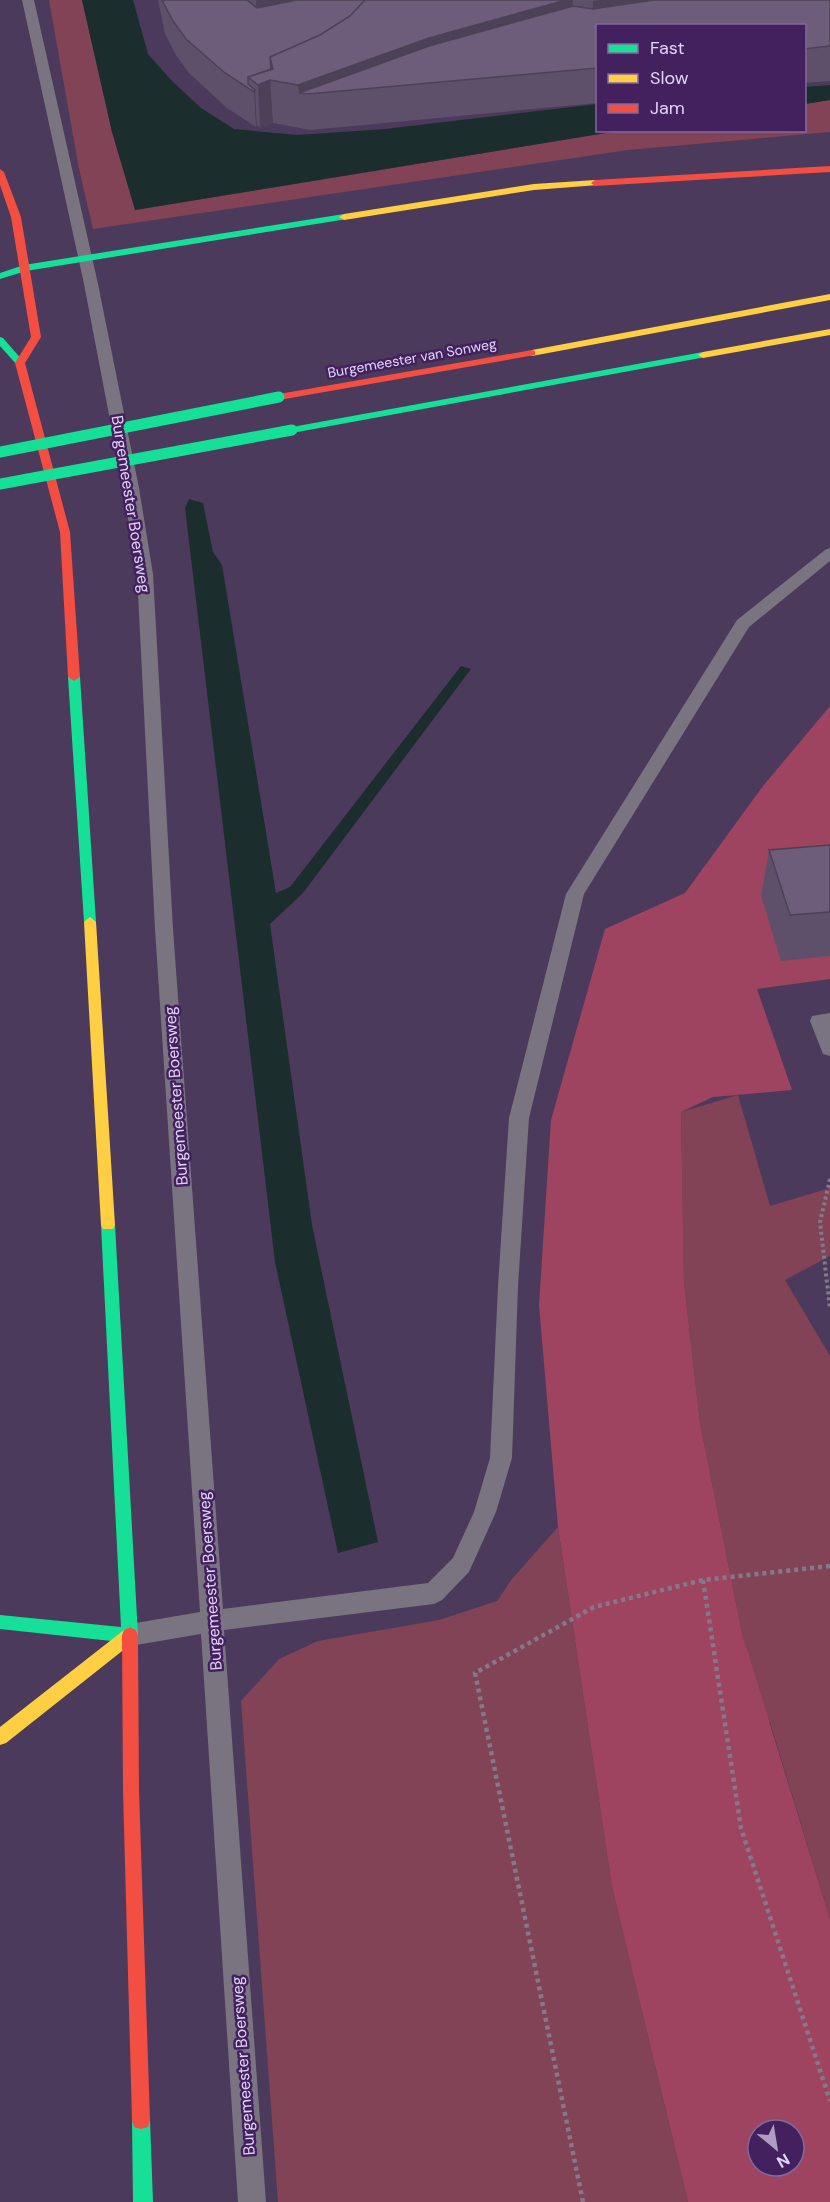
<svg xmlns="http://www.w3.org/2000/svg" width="830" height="2202" viewBox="0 0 830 2202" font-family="'DM Sans',sans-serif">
  <rect width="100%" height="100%" fill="#4b3a5b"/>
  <path fill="#834356" d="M49 0H82L112 132 136 210 618 131 804 130 805 104 830 100V132L628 150 93 229 79 169Z
    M738 1095 770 1206 830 1188V1256L785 1280 830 1356V1919L770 1722H766L742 1633 700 1423 684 1282 681 1112Z
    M558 1527 612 1887 688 2202H278L241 1701 279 1659 318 1641 439 1620 497 1601 512 1579Z"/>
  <path fill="#9e4460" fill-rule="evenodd" d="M830 706V979L757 989 792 1090 713 1097 681 1112 684 1282 700 1423 742 1633 830 1919V2202H688L612 1887 558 1527 539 1305 551 1120 605 929 685 893 763 786ZM758 2130H794V2166H758Z"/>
  <path fill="#1c2d2e" d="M82 0H133L148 54 171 80 201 108 234 129 297 135 385 129 597 104 598 130 618 131 135 210 112 132Z
    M830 85V100L805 104V87Z
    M189 499 203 503 213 552 222 565 276 893 290 887 461 666 471 669 303 893 270 924 312 1225 378 1542 338 1553 275 1262 185 508Z"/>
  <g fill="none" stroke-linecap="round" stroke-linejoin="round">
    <path stroke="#827a8b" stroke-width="4" stroke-dasharray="3 3" stroke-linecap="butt" d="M830 1179 820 1222 830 1309"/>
    <path stroke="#827a8b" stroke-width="4.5" stroke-dasharray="4 4" stroke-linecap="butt" d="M703 1580 741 1828 830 2101
      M583 2202 475 1673 594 1607 703 1580 830 1566"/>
    <path fill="#7a7380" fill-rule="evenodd" d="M22 0H34L98 284 139 488 153 574 173 929 223 1609 428 1583 453 1558 474 1512 490 1458 498 1286 509 1118 566 894 737 620 825 550 830 548V561L749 627 584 894 529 1118 518 1286 512 1458 496 1512 469 1572 442 1600 434 1604 224 1630 266 2202H238L201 1634 130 1646 122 1643 118 1635 122 1627 130 1624 200 1612 155 929 137 574 123 488 84 284Z
      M830 1013V1056L823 1054 810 1021 812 1016Z"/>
    <path fill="#16e098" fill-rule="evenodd" d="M344 214 347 215V219L26 271 0 279V273L24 265Z
      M0 337 3 338 23 361V365H17L0 346Z
      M703 352 708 355 706 357 292 433 287 430 292 427Z
      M74 673 80 677 96 922 90 927 84 922 68 677Z
      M108 1219 113 1221 115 1225 138 1635 136 1640 130 1643 0 1629V1615L121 1627 101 1225 103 1221Z
      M141 2111 148 2113 150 2120 153 2202H133L132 2120 134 2113Z"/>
    <path fill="#ffcf43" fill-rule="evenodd" d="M595 180 598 181V185L534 190 344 220 339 217 344 214 534 184Z
      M830 294V300L532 356 527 353 532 350Z
      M830 329V335L703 358 698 355 703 352Z
      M90 917 96 922 115 1225 113 1229H103L101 1225 84 922Z
      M130 1627 136 1630 138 1635 136 1640 6 1743 0 1745V1727L124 1630Z"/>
    <path fill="#f24e42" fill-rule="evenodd" d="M830 166V172L595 186 591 183 595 180Z
      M0 169 4 172 21 217 41 337 25 363 70 532 80 677 74 681 68 677 60 532 15 363 31 337 11 217 0 185Z
      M532 350 535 351V355L279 400 274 397 279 394Z
      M130 1627 136 1630 138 1635 139 1791 150 2120 148 2127 141 2129 134 2127 132 2120 123 1791 122 1635 124 1630Z"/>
    <path stroke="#16e098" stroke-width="11" d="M0 452 279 397
      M0 484 292 430"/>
  </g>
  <path fill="#5e506a" d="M158 0H830V81L804 83V26H597V103L310 130 273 123 260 128 257 125 256 127 227 108 189 73 176 55 165 34Z
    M830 845V956L781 961 761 896 769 850Z"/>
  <path fill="#4c4156" d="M256 0H341L259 43Z
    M566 0H573L571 40 299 93 298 85 270 80 273 123 260 128 258 85 350 24 429 38Z
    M600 0H757L591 43 593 1Z
    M255 90 257 125 256 127 254 92Z"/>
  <path fill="#6d5d7b" stroke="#4c4156" stroke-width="1.5" d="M162 0H247L257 8 297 0H365L350 16 320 35 270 57 271 69 248 77V84L255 90 254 92 225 73 186 39 173 21Z
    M365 0H566L429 38 298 85 270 80 258 85 248 77 273 69 270 57 320 35 350 16Z
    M654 0H830V46L804 49V26H597V68L308 94 299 93 429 46 573 6 593 9Z
    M830 845V912L790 915 769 850Z"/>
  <g text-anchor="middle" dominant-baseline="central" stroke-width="5" stroke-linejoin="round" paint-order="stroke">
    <g font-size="14" fill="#e4d3f8" stroke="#42215e">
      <text transform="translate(412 358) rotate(-10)">Burgemeester van Sonweg</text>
    </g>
    <g font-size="16" fill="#e4d3f8" stroke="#42215e">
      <text transform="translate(131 504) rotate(81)">Burgemeester Boersweg</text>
      <text transform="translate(176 1096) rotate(-94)">Burgemeester Boersweg</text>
      <text transform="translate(210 1581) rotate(-94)">Burgemeester Boersweg</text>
      <text transform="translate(243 2066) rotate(-94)">Burgemeester Boersweg</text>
    </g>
  </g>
  <rect x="596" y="24" width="210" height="108" fill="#42215e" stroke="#83689c" stroke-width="1.5"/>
  <rect x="608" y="44" width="30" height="9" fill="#16e098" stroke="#83689c" stroke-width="1.5"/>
  <text x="650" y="54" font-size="18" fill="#e4d3f8">Fast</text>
  <rect x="608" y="74" width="30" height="9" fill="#ffcf43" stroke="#83689c" stroke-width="1.5"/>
  <text x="650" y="84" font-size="18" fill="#e4d3f8">Slow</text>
  <rect x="608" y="104" width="30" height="9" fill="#f24e42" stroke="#83689c" stroke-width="1.5"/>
  <text x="650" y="114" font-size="18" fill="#e4d3f8">Jam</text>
  <g transform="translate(776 2148) rotate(150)"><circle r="28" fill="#42215e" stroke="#83689c" stroke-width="1.5"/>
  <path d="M0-4.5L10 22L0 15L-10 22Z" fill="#ae9dc1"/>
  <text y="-9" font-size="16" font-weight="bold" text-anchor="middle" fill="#e4d3f8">N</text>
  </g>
</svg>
